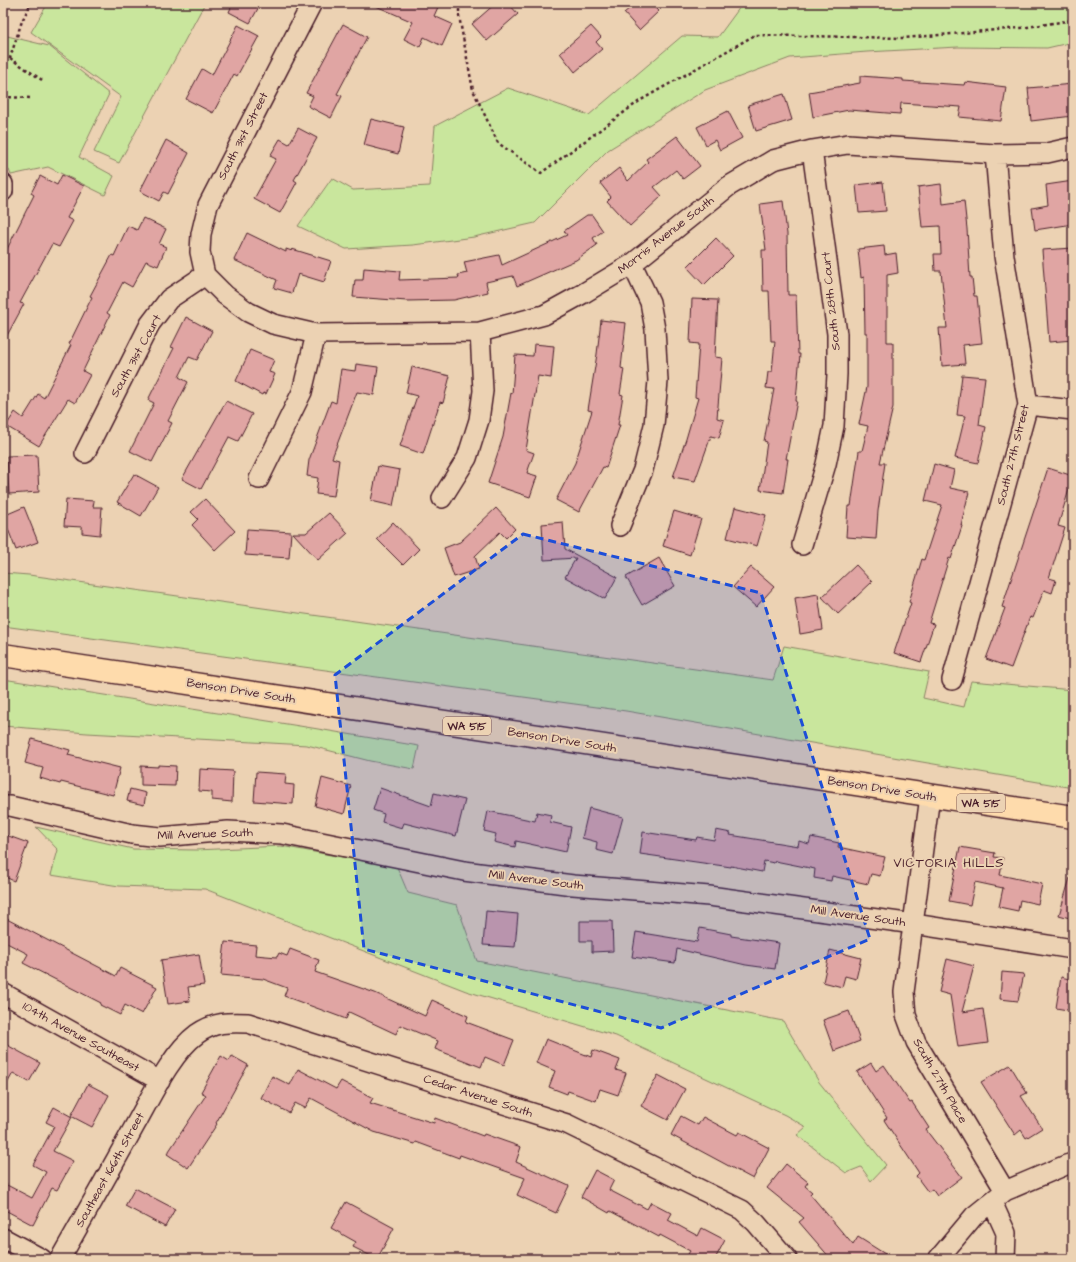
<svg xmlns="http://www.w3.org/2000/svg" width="1076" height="1262" viewBox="0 0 1076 1262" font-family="'Architects Daughter',sans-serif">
  <rect width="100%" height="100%" fill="#ecd2b3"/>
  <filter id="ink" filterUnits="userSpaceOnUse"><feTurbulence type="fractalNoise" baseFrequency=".025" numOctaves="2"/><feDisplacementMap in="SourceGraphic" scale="8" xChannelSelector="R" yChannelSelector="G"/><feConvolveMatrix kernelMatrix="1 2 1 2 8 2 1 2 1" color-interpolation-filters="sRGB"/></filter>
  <g filter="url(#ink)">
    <path fill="#c9e69d" stroke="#8a8264" d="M48 3H205L119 163 94 152 121 97 31 32Z
      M743 3H1022L1035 6 1061 3H1073V42L1047 48 958 47 867 52 790 58 705 90 608 150 535 223 474 237 413 245 346 249 298 226 332 178 353 190 430 186 435 126 508 88 589 115 682 36 718 37Z
      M3 35 49 46 109 94 79 157 114 176 105 195 48 167 11 175 9 170 3 167Z
      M3 573 29 575 773 680 784 646 929 672 923 698 964 707 971 681 1073 690V788L626 711 3 626Z
      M3 679 312 728 419 746 414 769 370 761 307 745 87 733 3 726Z
      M36 827 133 849 196 850 281 846 397 867 408 893 457 905 477 961 783 1021 819 1082 886 1165 871 1181 861 1167 846 1173 797 1135 806 1127 785 1115 616 1036 466 991 205 889 119 886 51 875 58 850Z"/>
    <path fill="#e0a5a3" stroke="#4a1f2b" d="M233 3H261L250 23 229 12Z
      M369 3H429L438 7 434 16 452 24 442 46 424 37 420 47 404 39 413 22Z
      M496 3H508L518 14 487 41 472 24Z
      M636 3H651L659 11 639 30 624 13Z
      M343 24 367 37 337 94 342 96 331 118 308 106 313 96 306 93Z
      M238 25 259 36 237 76 234 74 213 113 186 99 202 69 212 75Z
      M591 26 601 37 596 42 602 49 575 72 560 53Z
      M860 76 903 79V81L964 85 965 82 1006 87 1001 121 959 117 961 107 901 103 900 114 849 110 813 117 809 92 860 83Z
      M1073 84V116L1031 121 1028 88Z
      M784 94 792 120 756 131 748 105Z
      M728 111 742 138 720 150 715 140 706 145 697 127Z
      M371 119 404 127 398 154 364 145Z
      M298 128 317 138 294 180 297 182 280 213 254 199 276 159 270 156 280 139 289 144Z
      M677 136 700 166 683 179 676 170 654 187 662 196 630 226 607 201 611 197 600 183 619 168 628 181 648 162 646 159Z
      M166 140 189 153 168 194 164 192 159 201 140 191Z
      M62 175 84 186 67 218 73 221 59 247 52 244 20 303 24 304 3 343V257L34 195 31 193 40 176 57 185Z
      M1073 181V224L1035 230 1032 208 1048 205 1046 185Z
      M883 182 886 211 859 213 856 185Z
      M941 184 943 204 964 201 967 229 970 277H972L974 296H977L982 343 963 345 965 364 942 366 939 328H947L941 271H935L934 254H941L940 226 922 227 918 187Z
      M783 201 787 234 788 295H796L798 354H800L796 401H797L786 459H788L783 493 760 490 767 442 764 441 774 389 766 388 768 372H772L775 341H771L769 291H763L762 250H766L760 204Z
      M587 215H592L603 231 593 238 597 245 576 260 517 286 513 276 486 282 488 292 454 300 407 301 353 297 355 280H363L364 268 400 271 399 280 459 278 458 275 467 273 464 262 499 255 502 265 567 235 564 231Z
      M143 218 166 229 159 244 166 247 158 266 146 261 132 287 123 282 107 313 110 315 83 371 90 375 75 403 68 399 39 446 6 426 15 412 23 418 38 394 44 398 71 345 69 344 92 297 90 296 112 255 114 256 128 226 137 230Z
      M247 233 286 252V249L292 251V249L331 261 324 282 298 274 292 293 274 288 277 280 234 260Z
      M716 238 733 256 704 285 687 267Z
      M884 246 885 255 896 253 898 273 887 275V342H893V407L880 463H885L878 511 876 539 846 537 848 506H851L859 451H862L868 426 859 424 867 387V333H865L864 277 861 278 858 249Z
      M1073 248V340L1049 342 1042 250Z
      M692 299 718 300 715 357 722 358 717 418 724 420 719 438 711 436 695 481 673 477 686 439 698 398 695 397 699 344 690 343Z
      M186 317 212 331 197 360 189 357 179 377 188 382 168 421 172 423 152 462 130 451 154 403 148 400 174 348 171 347Z
      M601 320 626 323 621 368 624 369 620 394 623 395 618 425H620L606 468 603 467 579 512 556 500 575 463 592 411 588 410 597 354Z
      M534 344 554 346 551 378 538 376 526 450 534 453 527 473 537 476 530 497 488 483 503 437 511 393 512 394 515 355 533 356Z
      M250 350 274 360 269 372 275 374 266 394 263 393 262 395 236 381Z
      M356 364 378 367 374 395 357 392 332 458 339 460 334 496 316 494 318 478 307 476 309 460 331 401 336 403 341 369 355 371Z
      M412 367 450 376 443 403 440 402 423 454 400 446 417 396 406 393Z
      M962 375 985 377 979 425 986 427 978 463 955 458 965 416 957 415Z
      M226 401 252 414 238 441 229 437 201 489 182 479Z
      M37 455 39 492 9 494 7 456Z
      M934 464 954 470 950 488 969 492 961 525 962 526 951 559 949 558 929 623 934 624 921 662 894 653 911 603 909 602 922 559 924 560 942 505 925 501Z
      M378 466 400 470 393 506 371 501Z
      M1048 468 1073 476 1058 526 1065 528 1049 578 1056 580 1052 593 1044 590 1033 618 1030 617 1011 668 986 659 1005 608 1002 607Z
      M134 474 158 487 141 516 117 502Z
      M66 499 94 501 93 507H102L100 535 82 533V527L64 526Z
      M205 499 235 531 215 550 192 525 198 519 191 512Z
      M24 507 38 542 16 550 3 516Z
      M735 507 766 515 757 546 727 538Z
      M496 508 515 529 506 538 500 532 475 556 479 569 454 577 444 548 460 542Z
      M674 511 701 519 690 555 663 546Z
      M329 513 348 533 318 560 293 533H306Z
      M393 522 419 549 403 565 377 539Z
      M563 522 565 549 617 577 605 599 565 577 576 558 544 560 542 524Z
      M247 529 291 532 289 558 245 555Z
      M659 558 675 586 642 605 626 577Z
      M856 565 872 582 838 614 822 597Z
      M751 567 774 587 756 607 733 587Z
      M818 594 823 630 800 634 795 598Z
      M32 739 70 750 68 755 120 768 113 795 61 782 60 784 40 778 43 768 25 763Z
      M158 765 176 766 175 786 141 785V766L158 767Z
      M200 769 233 771 232 802 212 800V792L199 791Z
      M256 772 286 774 285 784 294 785 293 804 254 801Z
      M322 778 351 786 344 814 315 806Z
      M380 788 431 806 434 793 465 800 456 836 404 823 402 828 382 822 384 814 373 810Z
      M130 789 146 793 144 805 127 801Z
      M589 808 623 817 613 854 596 850 597 842 582 838Z
      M488 811 535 821 537 812 551 815 550 822 571 827 566 852 516 841 515 847 494 842 496 834 484 831Z
      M716 830 731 833 730 835 798 846 799 841 809 844 811 837 839 843 838 847 885 857 880 876 871 874 868 884 832 876 831 881 814 878 815 869 775 861 774 863 764 861 762 872 731 866V867L640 854 643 832 696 840 697 837 714 840Z
      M3 834 28 843 14 881 3 876Z
      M960 847 995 853 994 857 1003 858 1000 875 1042 884 1038 904 1020 900 1018 911 999 907 1003 888 975 882 970 905 949 901Z
      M1070 878 1073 879V919L1059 915Z
      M486 911 518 914 515 947 483 945Z
      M3 917 116 976 120 968 157 987 142 1014 125 1005 120 1015 100 1005 101 1003 23 963 28 954 3 941Z
      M580 921H612L613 951 592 952V941H580Z
      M700 928 731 934V936L779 943 775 969 746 965 677 949 675 963 632 957 636 932 697 942Z
      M225 942 256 945 255 955 277 957 279 953 287 956 290 949 319 960 315 972 375 993 425 1016 432 1000 468 1016 466 1022 514 1040 504 1065 485 1057 481 1067 435 1049 438 1041 400 1025 396 1034 349 1012 346 1019 284 996 287 988 263 979 221 975Z
      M830 950 861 958 856 979 845 976 842 987 823 982Z
      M199 954 204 985 188 987 190 1001 168 1004 161 960Z
      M947 959 974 966 962 1012 983 1009 988 1043 958 1047 950 995 939 992Z
      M1002 972 1024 974 1018 1001 1000 999Z
      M1061 977 1073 980V1011L1056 1008Z
      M849 1011 860 1041 834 1051 823 1020Z
      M546 1039 591 1057 593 1050 620 1060 616 1070 626 1073 618 1095 600 1089 596 1101 568 1091 567 1094 549 1087 555 1071 536 1063Z
      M7 1045 40 1063 29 1082 13 1073 3 1091V1052Z
      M221 1056 229 1061 232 1056 248 1065 216 1123 217 1124 188 1168 167 1154 206 1095 201 1092Z
      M871 1063 876 1071 884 1065 910 1103 912 1102 929 1128 926 1130 962 1177 937 1196 932 1189 928 1192 916 1176 919 1173 884 1120 887 1118 857 1072Z
      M1010 1065 1027 1093 1021 1096 1042 1128 1026 1138 1021 1130 1015 1135 981 1082Z
      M298 1069 336 1089 341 1081 373 1098 370 1103 434 1123 435 1118 483 1136 484 1134 521 1147 516 1162 569 1186 556 1213 517 1195 525 1178 460 1155 459 1158 416 1142 415 1144 374 1132 311 1098 305 1108 295 1103 289 1113 261 1098 272 1076 290 1085Z
      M658 1075 685 1089 668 1120 641 1106Z
      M88 1084 109 1095 92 1127 71 1116Z
      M54 1107 72 1117 53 1151 73 1161 57 1190 52 1188 33 1225 3 1209V1183L32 1198 46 1172 33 1165 54 1126 46 1122Z
      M681 1116 698 1125 703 1117 737 1135 739 1132 769 1148 753 1179 671 1135Z
      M786 1164 808 1182 805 1186 812 1192 810 1194 853 1245 858 1237 893 1259H831L799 1222 804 1218 767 1188Z
      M595 1170 614 1180 609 1190 638 1205V1204L647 1209 651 1202 672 1213 668 1220 698 1236 702 1228 725 1240 715 1259H685L690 1251 660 1235 659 1237 610 1211 609 1213 581 1197Z
      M135 1188 175 1209 165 1227 125 1206Z
      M346 1202 394 1228 377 1259 353 1247 356 1242 331 1228Z"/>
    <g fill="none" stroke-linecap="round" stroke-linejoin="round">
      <defs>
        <path id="minor" d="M3 184V191
          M205 275 225 295 248 312 273 324 316 334 480 332 544 315 584 293 632 264 729 186 773 160 812 150 848 144 995 154 1047 153 1073 147
          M205 275 200 252 201 234 208 205 312 3
          M1028 405 1073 410
          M85 453 150 324 169 299 205 275
          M259 479 302 392 316 334
          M442 498 467 458 479 420 483 391 480 332
          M620 526 643 470 654 425 658 381 655 329 650 302 632 264
          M802 545 826 464 834 426 837 374V334L812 150
          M952 680 1028 405 1004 256 995 154
          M930 796 904 992 906 1015 916 1042 1005 1191
          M3 806H10L132 834 160 837 228 831 282 834 464 871 573 885 709 896 914 924 1073 949
          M3 993 160 1081
          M992 1202 1006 1233 1005 1259
          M3 1238 42 1259
          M60 1259C85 1215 110 1171 134 1127 150 1099 171 1053 197 1034 214 1022 228 1022 248 1023L567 1124 742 1210 756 1223 787 1259
          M938 1259 974 1216 1005 1191 1066 1165 1073 1163"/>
        <path id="major" d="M3 655 1073 817"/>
      </defs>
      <use href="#minor" stroke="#4a1f2b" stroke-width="22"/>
      <use href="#major" stroke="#4a1f2b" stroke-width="25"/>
      <path stroke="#4a1f2b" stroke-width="2.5" stroke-dasharray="3 3" stroke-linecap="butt" d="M459 3V16L473 90 498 143 541 173 641 100 755 35 903 38 1021 28 1073 20
        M3 56 10 58 22 21 31 3
        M10 58 42 80
        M3 97 32 98"/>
      <use href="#minor" stroke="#ecd2b3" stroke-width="19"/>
      <use href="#major" stroke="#fedbac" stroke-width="22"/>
    </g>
  </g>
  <path fill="#1d4ed8" fill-opacity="0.2" stroke="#1d4ed8" stroke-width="3" stroke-dasharray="8 5" stroke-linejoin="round" d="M523 534 761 593 870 939 661 1028 364 949 335 675Z"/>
  <g text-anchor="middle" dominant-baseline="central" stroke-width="4" stroke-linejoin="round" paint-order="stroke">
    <g fill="#ecd2b3" stroke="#7b5554" stroke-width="1">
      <rect x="443" y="717" width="48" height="18" rx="3"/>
      <rect x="957" y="794" width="48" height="18" rx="3"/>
    </g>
    <g font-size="11" font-weight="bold" fill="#4a1f2b">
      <text x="467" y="726">WA 515</text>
      <text x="981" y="803">WA 515</text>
    </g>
    <g font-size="12" fill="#4a1f2b" stroke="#ecd2b3">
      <text transform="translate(243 136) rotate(-63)">South 31st Street</text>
      <text transform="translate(666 235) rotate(-38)">Morris Avenue South</text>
      <text transform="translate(831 301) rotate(-96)">South 28th Court</text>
      <text transform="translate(136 356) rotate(-61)">South 31st Court</text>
      <text transform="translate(1013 455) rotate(-76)">South 27th Street</text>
      <text transform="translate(241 691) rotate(9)">Benson Drive South</text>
      <text transform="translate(562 740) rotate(9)">Benson Drive South</text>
      <text transform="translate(882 789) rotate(9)">Benson Drive South</text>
      <text transform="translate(205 834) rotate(-2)">Mill Avenue South</text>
      <text transform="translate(536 880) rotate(7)">Mill Avenue South</text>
      <text transform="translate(858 916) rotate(8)">Mill Avenue South</text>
      <text transform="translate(81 1037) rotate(29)">104th Avenue Southeast</text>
      <text transform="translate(940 1081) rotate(60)">South 27th Place</text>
      <text transform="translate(478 1096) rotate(18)">Cedar Avenue South</text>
      <text transform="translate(110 1170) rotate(-61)">Southeast 166th Street</text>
    </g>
    <g font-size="13" letter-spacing="1" fill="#4a1f2b" stroke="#ecd2b3">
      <text x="949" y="863">VICTORIA HILLS</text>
    </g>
  </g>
  <rect width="1076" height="1262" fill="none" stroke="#ecd2b3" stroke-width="16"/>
  <rect x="8" y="8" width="1060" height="1246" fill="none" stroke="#4a1f2b" stroke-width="1.5" filter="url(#ink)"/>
</svg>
